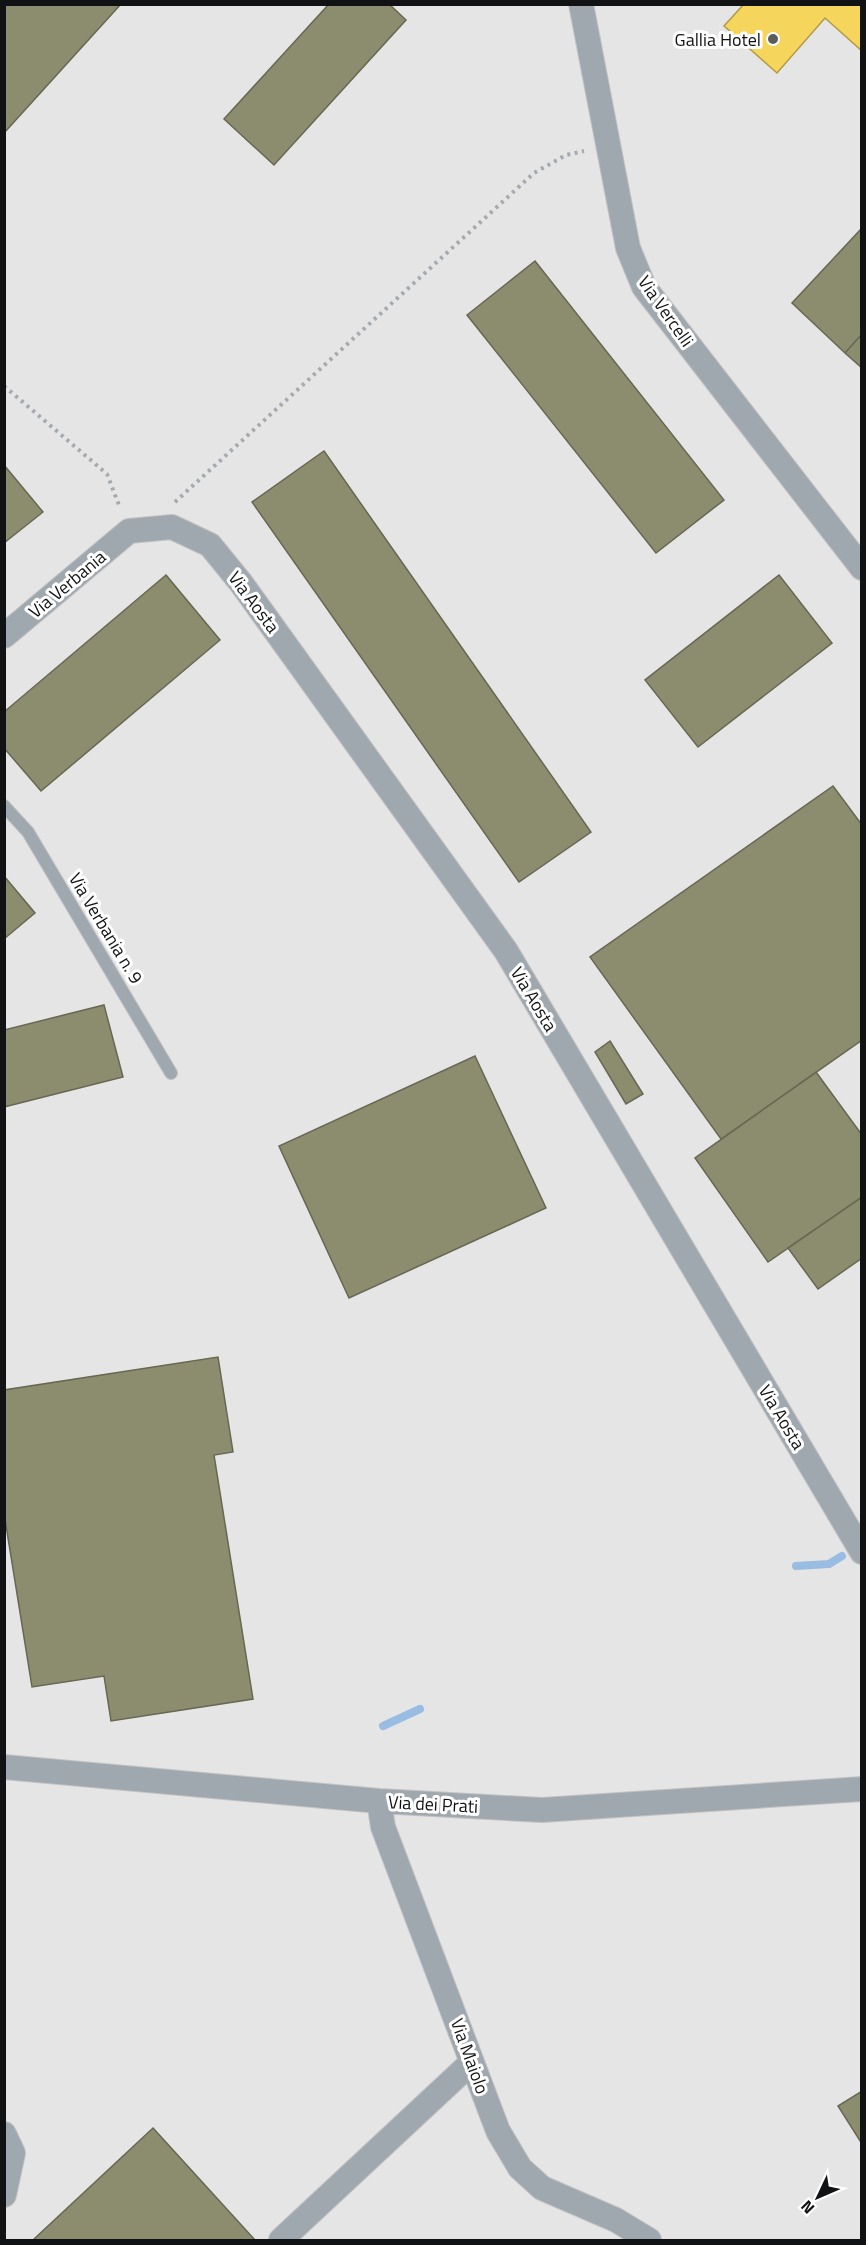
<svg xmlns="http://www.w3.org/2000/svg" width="866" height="2245" viewBox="0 0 866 2245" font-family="'Titillium Web',sans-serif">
  <rect width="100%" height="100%" fill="#e5e5e6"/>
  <path fill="#f6d55c" stroke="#b19a46" stroke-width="1.5" d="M744 4H862V51L825 18 777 73 724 26Z"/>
  <path fill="#8c8c6e" stroke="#676753" stroke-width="1.5" d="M4 4H121L4 133Z
    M329 4H389L406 20 274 165 224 119Z
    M862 228V334L845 353 792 303Z
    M535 261 724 500 656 553 467 315Z
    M862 334V368L845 353Z
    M324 451 591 832 519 882 252 502Z
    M4 465 43 512 4 543Z
    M166 575 220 640 41 791 4 748V712Z
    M779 575 832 643 698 747 645 680Z
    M833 786 862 825V1040L721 1139 590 957Z
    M4 876 35 913 4 939Z
    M104 1005 123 1077 4 1107V1030Z
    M610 1041 643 1094 626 1104 595 1052Z
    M475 1056 546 1208 349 1298 279 1146Z
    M816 1072 862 1135V1197L768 1262 695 1158Z
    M862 1197V1258L818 1289 788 1248Z
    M218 1357 233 1452 214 1455 253 1699 111 1721 104 1676 32 1687 4 1513V1390Z
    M862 2091V2144L838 2106Z
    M153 2128 255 2240H33Z"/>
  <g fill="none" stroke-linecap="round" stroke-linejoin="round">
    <path stroke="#99bce2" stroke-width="8" d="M796 1566 829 1564 842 1556
      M383 1726 420 1709"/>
    <defs>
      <path id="lane" d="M4 806 28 832 171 1073"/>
      <path id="street" d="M581 4 628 248 644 287 862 568
        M4 636 129 531 172 527 210 545 241 583 506 951 862 1552
        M4 1767 379 1801 542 1810 862 1789
        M379 1801 383 1827 498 2131 520 2168 542 2188 616 2220 649 2240
        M4 2134 13 2153 4 2195
        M281 2240 472 2062"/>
    </defs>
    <use href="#lane" stroke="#c3c3c4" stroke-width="14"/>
    <use href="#street" stroke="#c3c3c4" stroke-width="26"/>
    <path stroke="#a5aaaf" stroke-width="4" stroke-dasharray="3 4.5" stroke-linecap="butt" d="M4 386 107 474 120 508
      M175 502 534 173 566 155 584 151"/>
    <use href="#lane" stroke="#a0a8af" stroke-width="12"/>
    <use href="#street" stroke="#a0a8af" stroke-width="24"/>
  </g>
  <circle fill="#5b5c5d" stroke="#fff" stroke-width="2" cx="773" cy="39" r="6"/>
  <g text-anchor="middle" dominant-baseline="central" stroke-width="6" stroke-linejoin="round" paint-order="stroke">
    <g font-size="18" fill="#111213" stroke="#fff" text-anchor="end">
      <text x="761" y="39">Gallia Hotel</text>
    </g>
    <g font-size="18" fill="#111213" stroke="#fff">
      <text transform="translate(666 311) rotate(55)">Via Vercelli</text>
      <text transform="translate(67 584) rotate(-40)">Via Verbania</text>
      <text transform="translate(254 602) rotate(53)">Via Aosta</text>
      <text transform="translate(106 928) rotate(59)">Via Verbania n. 9</text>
      <text transform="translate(534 999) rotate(59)">Via Aosta</text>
      <text transform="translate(782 1417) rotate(59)">Via Aosta</text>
      <text transform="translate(433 1804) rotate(3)">Via dei Prati</text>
      <text transform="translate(470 2056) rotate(70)">Via Maiolo</text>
    </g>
  </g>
  <rect width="866" height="2245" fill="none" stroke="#111213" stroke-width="12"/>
  <g transform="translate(818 2197) rotate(226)" stroke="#ffffff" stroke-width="4.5" paint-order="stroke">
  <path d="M0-4.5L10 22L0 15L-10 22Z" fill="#111213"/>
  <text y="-9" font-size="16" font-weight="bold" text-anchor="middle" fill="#111213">N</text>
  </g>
</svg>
